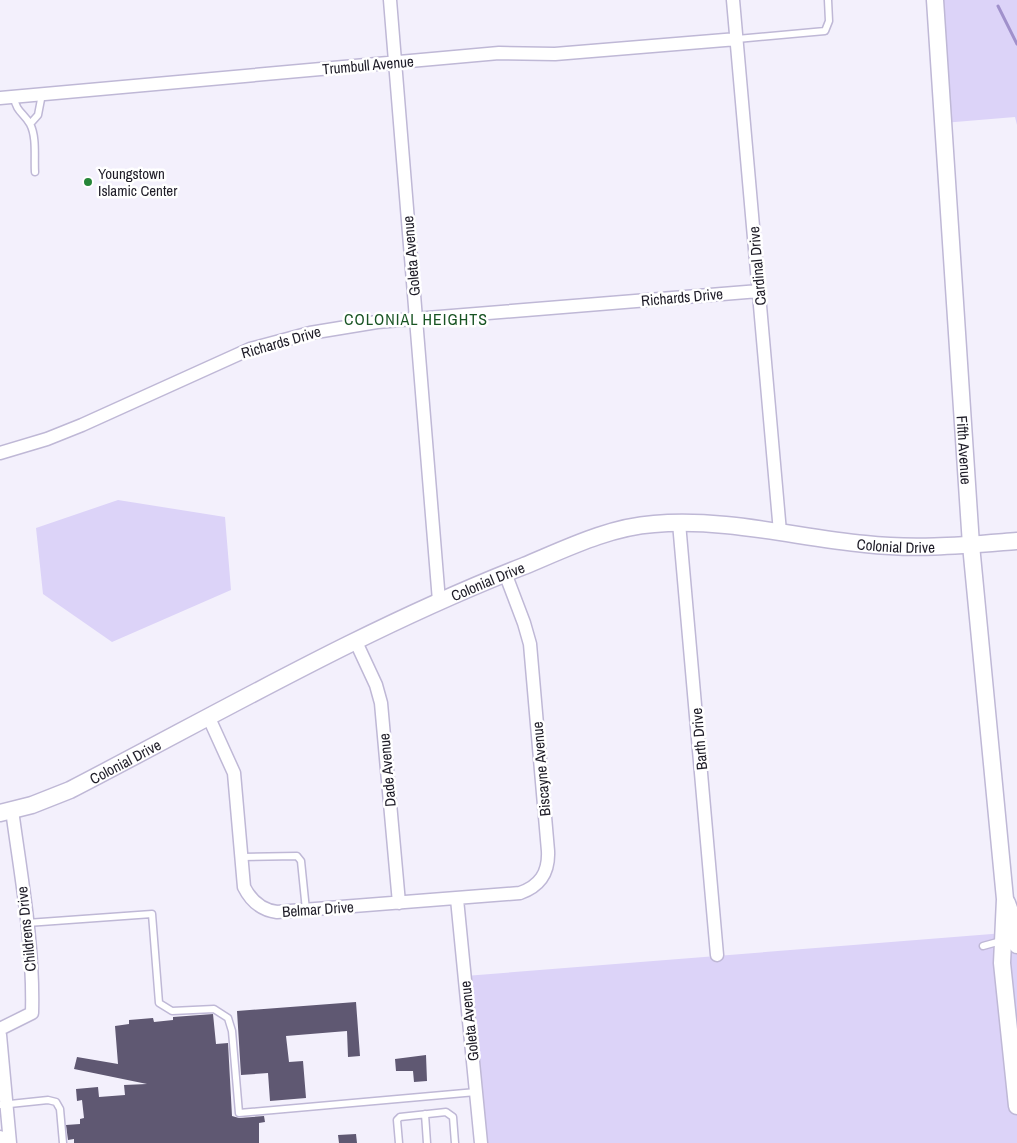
<svg xmlns="http://www.w3.org/2000/svg" width="1017" height="1143" viewBox="0 0 1017 1143" font-family="'Archivo Narrow',sans-serif">
  <rect width="100%" height="100%" fill="#f3f0fc"/>
  <path fill="#dcd3f8" d="M935 0H1017V125L1015 117 943 123Z
    M118 500 225 517 231 590 112 642 43 594 36 528Z
    M1017 932V1143H481L465 976Z"/>
  <g fill="none" stroke-linecap="round" stroke-linejoin="round">
    <path stroke="#a090cb" stroke-width="3" d="M998 6 1017 44"/>
  </g>
  <path fill="#5f5872" d="M356 1002 360 1056 348 1057 347 1031 286 1036 289 1062 303 1061 306 1098 270 1101 268 1073 241 1075 237 1011Z
    M213 1014 216 1044 228 1043 232 1116 239 1118 264 1116 265 1122 259 1123V1143H74V1139L68 1140 66 1125 80 1124V1119L84 1118 82 1100 77 1101 76 1089 98 1087 99 1097 125 1095 124 1085 147 1084 74 1069 77 1057 118 1064 115 1026 129 1024V1020L153 1018 154 1022 173 1020V1017Z
    M426 1055 427 1081 414 1082 413 1071H396L395 1059Z
    M356 1134 357 1143H339L338 1135Z"/>
  <g fill="none" stroke-linecap="round" stroke-linejoin="round">
    <defs>
      <path id="service" d="M737 39 825 31 829 21 828 0
        M14 97C16 112 24 113 30 124 37 137 34 158 35 172
        M30 124 38 115 42 94
        M241 857 297 856 301 861 306 910
        M27 923 152 914 159 1003 172 1011 214 1009 228 1018 232 1031 239 1113 476 1092
        M983 946 1001 941
        M0 1105 48 1100 56 1102 60 1109 63 1143
        M425 1114 427 1143
        M399 1143 397 1120 400 1117 446 1112 453 1117 455 1143"/>
      <path id="minor" d="M390 0 439 601
        M733 0 780 532
        M0 98 499 53 555 54 737 39
        M0 453 47 439 82 425 250 349 310 333 377 322 759 291
        M679 523 717 955
        M356 642 376 685 381 703 399 903
        M209 718 234 773 244 887C251 901 261 910 277 912L520 893C540 886 549 873 548 851L530 644 524 623 505 573
        M457 899 481 1143
        M0 1029 32 1013C34 945 21 877 12 810
        M0 1035 10 1143
        M0 1137V1143"/>
      <g id="tertiary">
        <path id="s1" d="M935 0 971 545 1005 899 1002 963 1017 1106"/>
        <path id="s2" d="M0 813 32 805 70 790C219 713 367 627 524 566 565 549 609 527 654 524 726 518 794 537 865 544 917 550 966 545 1017 541"/>
        <path d="M1007 903 1013 920 1017 945"/>
      </g>
    </defs>
    <use href="#service" stroke="#bfb8d6" stroke-width="9"/>
    <use href="#minor" stroke="#bfb8d6" stroke-width="15"/>
    <use href="#tertiary" stroke="#bfb8d6" stroke-width="19"/>
    <use href="#service" stroke="#fff" stroke-width="6"/>
    <use href="#minor" stroke="#fff" stroke-width="12"/>
    <use href="#tertiary" stroke="#fff" stroke-width="16"/>
  </g>
  <circle fill="#268638" stroke="#fff" stroke-width="2" cx="88" cy="182" r="5"/>
  <g text-anchor="middle" dominant-baseline="central" stroke-width="5" stroke-linejoin="round" paint-order="stroke">
    <g font-size="15" fill="#1e1c27" stroke="#fff">
      <text transform="translate(368 65) rotate(-5)">Trumbull Avenue</text>
      <text transform="translate(411 256) rotate(-95)">Goleta Avenue</text>
      <text transform="translate(757 266) rotate(-95)">Cardinal Drive</text>
      <text transform="translate(682 297) rotate(-5)">Richards Drive</text>
      <text transform="translate(281 342) rotate(-16)">Richards Drive</text>
      <text stroke="none"><textPath href="#s1" startOffset="451">Fifth Avenue</textPath></text>
      <text stroke="none"><textPath href="#s2" startOffset="961">Colonial Drive</textPath></text>
      <text stroke="none"><textPath href="#s2" startOffset="541">Colonial Drive</textPath></text>
      <text transform="translate(699 739) rotate(-95)">Barth Drive</text>
      <text stroke="none"><textPath href="#s2" startOffset="136">Colonial Drive</textPath></text>
      <text transform="translate(541 769) rotate(-95)">Biscayne Avenue</text>
      <text transform="translate(387 770) rotate(-95)">Dade Avenue</text>
      <text transform="translate(318 909) rotate(-4)">Belmar Drive</text>
      <text transform="translate(26 929) rotate(-96)">Childrens Drive</text>
      <text transform="translate(469 1021) rotate(-96)">Goleta Avenue</text>
    </g>
    <g font-size="15" fill="#1e1c27" stroke="#fff" text-anchor="start">
      <text x="98" y="173">Youngstown<tspan x="98" dy="17">Islamic Center</tspan></text>
    </g>
    <g font-size="16" letter-spacing="1" fill="#185423" stroke="#fff">
      <text x="416" y="319">COLONIAL HEIGHTS</text>
    </g>
  </g>
</svg>
